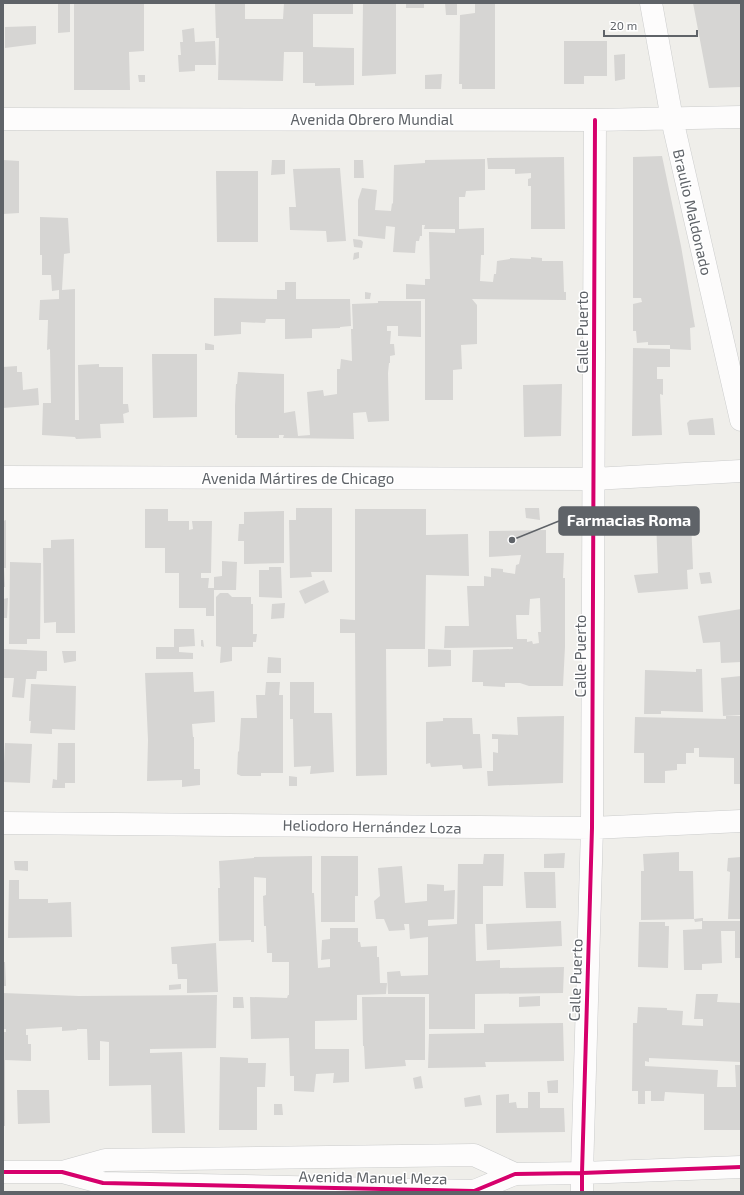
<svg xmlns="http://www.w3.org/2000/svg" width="744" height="1195" viewBox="0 0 744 1195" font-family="'Exo 2',sans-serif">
  <rect width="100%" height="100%" fill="#efeeea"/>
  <path fill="#d6d5d3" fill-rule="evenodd" d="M58 3H70V32L58 33Z
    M74 3H144V51L129 52 130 90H74Z
    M215 3H245V19H283L284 3H353V14H313V47L354 48V85L315 86V83H303V52H284L283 81 218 80 219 38H216Z
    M406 3H424V8H406Z
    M445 3H457V15H446Z
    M475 3H495V89H462V84H459L460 15 475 13Z
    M693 3H741V87L709 88Z
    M363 4H396V74L362 76Z
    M36 26V44L5 48V27Z
    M194 28 195 42 215 41 216 65H195V71L179 72 178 55H181L180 42H183L182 30Z
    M564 41H607V76H584V84H564Z
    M625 54V79L615 81 614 55Z
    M442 74 441 89H425V75Z
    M138 75H145V82H139Z
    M662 156 681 246 695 327 690 328 691 350 670 349V367H657V379H663V395L660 394 662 435 632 436 633 348 670 349V345H648V342L637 343 636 331H633V304L642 302 641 298H633V157Z
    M564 157 565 229H531V186H528V179L531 178V173L515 174V169H488L487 158Z
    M485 159V190L466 191 465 197H459V229L484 228V255H481L480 281 493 282 494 274H496L497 261 510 259V258L531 259V257L542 258V261H563L564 292H566V300L472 299 477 305V344L461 345 462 369 453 370V400H425V299H406V284L425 285V279H430L429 232 455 233V229H424L425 225H422V236H420L419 241H416L415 253 393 252 395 227 386 226 385 239 358 236V200L362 188 377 190 375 210 391 211 392 203 393 204 394 165 425 163V160Z
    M3 160 19 161V213L3 214Z
    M272 160H285V174L271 175Z
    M354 160H363L364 178H354Z
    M340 168 346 241 327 242 326 231 290 230 289 207H296L293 169Z
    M216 171H258V242H217Z
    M40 217 68 218 70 253 64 254 62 290 75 289V420H79L78 365 99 364V367H123V404H128L129 412 123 414 124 423 100 424 101 438 76 439 75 437 42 435 43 403H51L50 349 47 350 48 320H39L40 300 59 299V290L52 291 51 275H42V255H40Z
    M353 239 361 240 363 242 362 248 354 247Z
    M359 252V258L353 260 354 253Z
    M285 282H296V299H350L351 326 340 327V328L312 329V338L285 339V319H266L265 323 241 322V334L214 336V298L277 299V290H285Z
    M365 292 371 293 370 299H365Z
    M378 301H421V337L398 336V326H387V331H391L390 344H394L395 355 390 356V363H389L388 373 389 421 368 422 366 412 353 413 354 439 283 438 284 435H279V438H237V435H235V406L236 384H237L238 372 284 374V413L295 411 298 436 310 435 307 392 323 390 324 396 337 394V369H340L341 359 352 361 351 329H353L352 304 378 303Z
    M205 343 214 345V350H205Z
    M152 354H197V417L153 418Z
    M17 366V372H22L23 390 38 388 39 405 3 408V367Z
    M562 384 561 436 524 437 523 385Z
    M713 418 715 435H689L687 423 690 420Z
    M296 508H332V572H311L312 577 290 578 289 520H296Z
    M525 508H539L540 520 526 518Z
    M145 509H168V521H189V530L193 529 192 521H212L211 573H201V578H209L208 588H214V577L222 576V561L237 562 236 590H214V616H206V608H179V573H165V548H145Z
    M355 509H426V535L468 534 469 576 426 575 425 649H386L387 775 356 776 355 633H340V619L355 620Z
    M284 511V563L244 564V541H238L239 524H244V512Z
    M691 519 693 569 687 570 688 589 638 593 634 575 658 573 656 520Z
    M6 520V568H4L5 587H3V521Z
    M546 530V553H564L563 578H565V647L563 686H529L520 683H505V687L483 686V682H472L473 650 513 649V647L444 648 445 626H469L467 586H484V576L491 577V568L503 569V572L515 574 516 565 519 564 521 555 489 557V531ZM540 598 541 632H538L539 643 533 644 532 641 527 642V639H517L516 615H529L530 599Z
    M74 539 75 633H56V622L44 623 43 548H51V540Z
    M10 562 41 563 40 639H27V644H9Z
    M269 567H281L282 598 259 597V570H269Z
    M710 572 712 583 701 584 699 573Z
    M324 580 329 592 305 604 299 591Z
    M220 593H228L232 597H251V604H253V634H257L256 642H253V647H232V661L220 663 221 647 216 646V597Z
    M8 598 7 618H3V599Z
    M285 603 284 618 271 619 272 604Z
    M741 609V662L721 663 720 642 703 643 698 616Z
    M174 629H194L195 646 179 647V652L193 653V659H156V647H174Z
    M201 640H203L204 647 201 646Z
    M3 649 47 651V671H37L36 679H26L24 698 12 697 14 678H3Z
    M428 649 451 650V666L428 667Z
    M62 651H76V661L64 663Z
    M268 657 281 658V673H267Z
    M696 669H702L703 712 661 711V714H644L645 670 696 672Z
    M193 672 194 692 214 691 215 722 192 724 193 737H194V769H200V785L182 787V780L147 781 148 740 145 673Z
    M741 676V715L723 716 721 678Z
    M266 682H280L279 695H283V773H261V776H241L237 774 238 751 239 752 241 718H257L256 695H265Z
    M290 682H314V713H332L334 772 310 774 311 766 294 767 293 719H290Z
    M31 684 76 686 75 730 52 729V734L30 733 31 721H29Z
    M564 716 563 783 488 786 487 771H493V752L498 753V739H492V734L518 735 517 717Z
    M726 716H741V784H734V758L699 757V748H694V753H686V764H677V770L665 771V783H644V753H634L635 717 726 719Z
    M443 718H472L473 734H480L482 768 463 769 462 765 431 767 430 763 426 764V722L443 721Z
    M5 743 32 744 30 783 3 782Z
    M58 743H75V783H65V788H52L53 779 57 780Z
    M289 776 297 777V786H289Z
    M679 852V871H693L694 919 641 920V871H644L643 854Z
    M565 853 564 868H544V854Z
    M484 854H504L503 886H483V924H475L476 961 500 960V968L564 967 563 993 475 994V1029H429V994H388L387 972 400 971 401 976 428 975V937L410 939 409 924H404L405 930 389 931 384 919H376L374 901 380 896 378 868 402 866 405 903 427 901V884L444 885V891L455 890 454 919 428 920V926L457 924 458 864H483Z
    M312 856V893H314L318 968 330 967V959L321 960 322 940 330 939V928H358V942H360L361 947 377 946V957H379L380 983H387L386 994 357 995V1020L315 1021V1049H349V1082L333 1083 334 1073 316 1074 314 1092 294 1091V1076H290L289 1038 251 1039 250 997 287 998 288 995H289V962H272V953H267L266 926H264L263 896 266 895V878L254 877V942H251V940L219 941 218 888H220L219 861 254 858V857Z
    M321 856H358V896H355V922H321Z
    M741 857V919H728L730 872 727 871 728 858Z
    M14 861H28V871L15 870Z
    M524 872H555L556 908H526Z
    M9 880H19V899H48V903L71 902 72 937 8 938Z
    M702 918H703V921H741V958H735V931H721L722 963 702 964V970H684L683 930 702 929V921L695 922 694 919Z
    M561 921 562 946 487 950 486 924Z
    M639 922H665V926H669L668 968 638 967Z
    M216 943 218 992 187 993V979H178L177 964H172L171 947Z
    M3 962H5L6 986H3Z
    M181 984V989L169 990V985Z
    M3 993 79 996 217 995 216 1048 150 1049V1053L182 1052 185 1133H152L151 1085 109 1086V1042L100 1041V1060H88L87 1029H77V1030L62 1031V1027L26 1029V1035H28V1044H31V1061L5 1060V1126H3V1032H6V1029H3Z
    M696 994H718L717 1002 741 1003V1062L649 1058V1062L645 1061V1066L718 1070 717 1087H736L735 1065H741V1130H704V1094L665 1092 664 1101H651V1091H645V1104H638V1091H632L633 1023H637L638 1007 667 1008V1010L683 1011 682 1025 703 1026V1019H694Z
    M540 996V1006L519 1007V997Z
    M233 997H243L244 1008H233Z
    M362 997H425V1060H405L406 1066 365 1069 364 1046H363Z
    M563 1023 564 1061 485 1062 486 1067 428 1068 429 1034 484 1033V1024Z
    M220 1057 248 1058V1063H266L265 1087H257V1130H219Z
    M421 1076 423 1088 415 1089 413 1078Z
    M558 1080V1093H548L547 1081Z
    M17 1090H49L50 1123 18 1124Z
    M528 1092H540V1108H564L565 1132 496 1133V1095L509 1094V1103L516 1102 517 1108H528Z
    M480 1095 482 1105 465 1107 464 1098Z
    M274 1104H282L283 1115H274Z"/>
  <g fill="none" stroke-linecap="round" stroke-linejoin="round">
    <defs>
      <path id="minor" d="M651 3 672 119 741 420
        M3 119 595 120 741 117
        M3 477 593 479 741 471
        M3 823 592 828 741 821
        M3 1172H62L103 1183 474 1191 515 1174 582 1173 741 1167
        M62 1172 105 1160 474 1155 515 1174
        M582 1192V1173L592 828 595 120"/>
    </defs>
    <use href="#minor" stroke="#cbcccc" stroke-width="23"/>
    <use href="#minor" stroke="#fdfcfc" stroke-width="22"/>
    <defs>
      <path id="cycleway" d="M3 1172H62L103 1183 474 1191 515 1174 582 1173 741 1167
        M582 1192V1173L592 828 595 120"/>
    </defs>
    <use href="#cycleway" stroke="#fff" stroke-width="6"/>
    <use href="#cycleway" stroke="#d6006c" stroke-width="4"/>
  </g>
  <g text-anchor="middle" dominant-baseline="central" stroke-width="3" stroke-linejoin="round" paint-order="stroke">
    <g font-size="15" fill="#5f6368" stroke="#fff">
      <text x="372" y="119">Avenida Obrero Mundial</text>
      <text transform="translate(693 212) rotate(77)">Braulio Maldonado</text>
      <text transform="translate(582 332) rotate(-90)">Calle Puerto</text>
      <text x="298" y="478">Avenida Mártires de Chicago</text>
      <text transform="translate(580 656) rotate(-90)">Calle Puerto</text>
      <text transform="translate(372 826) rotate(1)">Heliodoro Hernández Loza</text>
      <text transform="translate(575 980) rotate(-88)">Calle Puerto</text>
      <text transform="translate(373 1177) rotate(1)">Avenida Manuel Meza</text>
    </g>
  </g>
  <path fill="none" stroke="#5f6368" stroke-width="1.5" d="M512 540L559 521"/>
  <circle fill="#5f6368" stroke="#fff" stroke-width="1.5" cx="512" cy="540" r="4"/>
  <rect fill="#5f6368" stroke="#5f6368" stroke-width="1.5" x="559" y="507" width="140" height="28" rx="4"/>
  <g font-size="16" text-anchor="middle" font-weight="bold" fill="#fff">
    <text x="629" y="526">Farmacias Roma</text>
  </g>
  <rect width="744" height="1195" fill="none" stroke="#5f6368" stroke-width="8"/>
  <path d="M604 30v6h93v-6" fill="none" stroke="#5f6368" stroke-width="2"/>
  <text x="610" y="30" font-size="12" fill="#5f6368" stroke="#ffffff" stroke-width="3" paint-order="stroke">20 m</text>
</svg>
